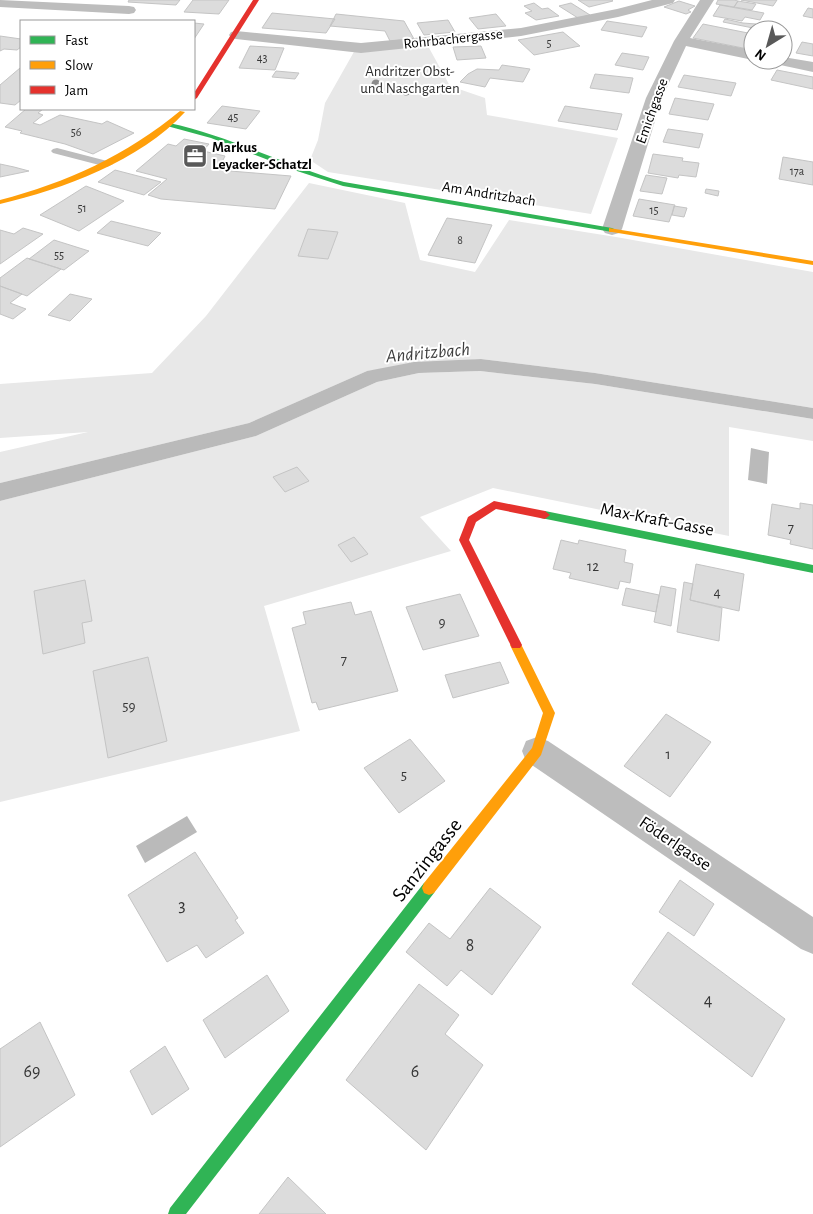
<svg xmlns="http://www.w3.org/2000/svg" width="813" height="1214" viewBox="0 0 813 1214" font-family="'Alegreya Sans',sans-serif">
  <rect width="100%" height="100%" fill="#fff"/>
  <path fill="#e8e8e8" d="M428 46 450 86 485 98 487 115 618 138 591 214 328 172 310 160 318 140 325 103 355 50Z
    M309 183 405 203 420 260 475 272 509 220 616 237 813 272V408L595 373 481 359 367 371 249 423 0 483V452L88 432 0 438V384L152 373 206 316Z
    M480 371 595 384 813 419V441L729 427V536L493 488 420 517 451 551 264 606 300 731 0 802V501L256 436 377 382 419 373Z"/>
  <path fill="#bababa" d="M481 359 595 373 813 408V419L595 384 480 371 419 373 377 382 256 436 0 501V483L249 423 367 371 414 362Z
    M751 448 769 452 767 484 748 480Z
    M187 816 197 832 145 863 136 846Z"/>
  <path fill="#dcdcdc" stroke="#c4c4c4" d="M129 0H180L176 5 128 2Z
    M193 0H229L219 14 184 12Z
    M578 0H612L613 1 589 7Z
    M718 0H734L738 1 734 7 716 4Z
    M741 0H777L773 6Z
    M679 1 695 6 688 10 691 12 686 14 664 7Z
    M738 1 756 4 752 10 734 7Z
    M534 3 542 9 548 8 559 16 536 20 525 13 532 11 524 6Z
    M571 3 590 15 578 18 559 6Z
    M720 5 764 13 760 20 745 17 742 21 713 16Z
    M808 8 813 9V18L803 16Z
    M272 13 335 19 326 33 262 28Z
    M336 14 404 21 414 39 390 41 385 31 330 26Z
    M496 14 506 26 478 29 469 18Z
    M725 19 743 23 756 24 753 28 723 22Z
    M448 20 455 32 424 35 417 23Z
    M607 21 647 27 642 37 601 30Z
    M194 23 204 24 194 39Z
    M703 24 753 34V50L693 38Z
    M563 32 580 46 534 55 518 40Z
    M0 36 21 39V47L17 50 4 49 0 51Z
    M802 42 813 44V56L796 53Z
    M250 46 284 48 275 70 239 68Z
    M481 46 486 58 457 60 453 47Z
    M622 53 649 57 643 70 615 65Z
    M502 65 530 69 523 82 490 78 485 87 460 82 468 74 477 69 499 70Z
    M20 68 21 100 15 105 0 103V85Z
    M777 70 813 77V89L771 80Z
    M276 71 299 73 295 79 272 77Z
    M595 74 633 78 629 93 590 88Z
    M684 75 736 83 731 96 678 87Z
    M675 98 714 104 708 120 669 114Z
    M222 106 260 111 246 129 207 123Z
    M565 106 622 114 617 130 558 121Z
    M26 109H43L38 113 43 115 33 123 40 125 60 115 102 124 107 121 134 133 93 154 65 144 20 133 22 131 5 127Z
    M668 129 703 134 699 148 663 142Z
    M184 139 209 144 203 151 225 156 218 170 291 176 275 209 161 199 148 195 167 179 136 171 168 144 176 146Z
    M653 154 683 158 682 161 699 163 696 177 679 175 678 178 648 173Z
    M783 157 813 162V185L779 179Z
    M0 164 14 167 29 171 0 177Z
    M115 170 161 182 144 195 98 182Z
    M646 175 667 178 662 194 640 191Z
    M86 186 124 201 79 231 40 215Z
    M706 189 719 191 718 196 705 193Z
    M639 199 675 205 669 222 633 216Z
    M674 206 687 208 684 217 672 215Z
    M447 218 492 225 475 263 428 255Z
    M111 221 161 233 148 246 97 233Z
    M23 228 43 234 0 264V230L14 234Z
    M308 229 338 232 328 259 298 256Z
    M54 240 89 251 64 270 29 259Z
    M27 258 61 269 27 296 0 286V278Z
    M0 286 22 294 10 303 26 309 13 319 0 314Z
    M70 294 92 299 70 321 48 315Z
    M297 467 309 481 285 492 273 477Z
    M800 503 813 505V549L790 544 791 540 768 535 772 504 800 509Z
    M354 537 368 554 351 562 338 545Z
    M561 540 578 544 579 540 626 550 624 562 633 564 630 583 620 581 618 589 569 578 571 573 553 569Z
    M696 564 744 574 739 611 690 600Z
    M85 580 92 621 82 623 85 643 43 654 34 591Z
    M684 582 693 584 690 600 722 608 719 641 677 632Z
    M661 586 676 589 671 626 654 622Z
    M626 588 659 595 656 612 622 605Z
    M460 594 479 636 423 650 406 607Z
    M351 602 355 615 371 611 398 691 319 710 316 702 312 703 292 628 306 624 303 612Z
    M148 657 167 741 108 758 93 671Z
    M500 662 509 683 453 698 445 675Z
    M666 714 711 742 670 797 624 766Z
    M410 739 445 781 399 813 364 768Z
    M195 852 238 918 235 920 244 933 206 958 197 945 167 962 128 895Z
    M680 880 714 904 694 936 659 912Z
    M490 888 541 927 492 995 461 970 447 986 406 952 429 923 450 939Z
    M668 932 785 1019 752 1077 632 984Z
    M267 975 289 1011 225 1058 203 1020Z
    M419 984 459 1015 445 1034 483 1065 426 1150 346 1080Z
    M40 1022 75 1095 0 1147V1049Z
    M165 1046 189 1089 152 1115 130 1071Z
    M288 1177 326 1214H259Z"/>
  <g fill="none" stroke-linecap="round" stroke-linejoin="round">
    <path fill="#bdbdbd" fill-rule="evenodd" d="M57 148 111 162 113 164 107 167 53 153 51 151 53 149Z"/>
    <path fill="#bdbdbd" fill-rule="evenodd" d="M0 0 129 6 134 7 136 10 134 13 129 14 0 7Z
      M652 0H675L673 3 618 17 521 36 361 53 236 39 231 38 229 35 231 32 236 31 361 43 521 28 617 9Z
      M700 0H714L690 38 753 50V60L686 46 662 98 622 229 619 233 612 235 605 233 602 229 646 98 674 41Z
      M783 57 813 62V72L771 63 768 60H783Z
      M537 737 548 741 813 917V954L801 949 526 761 522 751 526 741Z"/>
    <path fill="#30b455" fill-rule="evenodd" d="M169 123C230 136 284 165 344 182L612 228 616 230 612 232 343 186 297 171 211 138 167 126V124Z
      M545 511 813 565V573L541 518 540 515 541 512Z
      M429 881 434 883 436 888 434 893 186 1214H168L170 1208 424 883Z"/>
    <path fill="#ff9f0a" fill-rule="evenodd" d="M180 111 185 112C140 161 63 189 0 204V200C66 183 127 155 180 111Z
      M609 228 813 261V265L612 232H609Z
      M516 640 520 642 555 713 541 755 434 893 429 895 424 893 422 888 424 883 532 748 543 713 510 645 512 642Z"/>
    <path fill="#e5322d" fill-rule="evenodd" d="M253 0H259L197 98 194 100V93Z
      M494 501 545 511 550 515 545 519 496 509 476 522 469 540 522 645 520 648H512L459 540 468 517Z"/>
  </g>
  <g fill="#8c8c8c">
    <circle cx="376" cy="84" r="4.5"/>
    <circle cx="406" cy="91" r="4.5"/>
  </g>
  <defs>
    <symbol id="office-square" viewBox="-11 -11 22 22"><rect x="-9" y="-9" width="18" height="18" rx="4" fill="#595959" stroke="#fff"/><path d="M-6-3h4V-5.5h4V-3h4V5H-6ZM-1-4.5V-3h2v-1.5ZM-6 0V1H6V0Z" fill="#fff"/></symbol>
  </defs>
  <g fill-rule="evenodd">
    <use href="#office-square" x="181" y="142" width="28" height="28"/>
  </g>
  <g text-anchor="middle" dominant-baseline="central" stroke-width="4" stroke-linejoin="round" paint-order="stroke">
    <g font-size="12" fill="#373737">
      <text x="549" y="43">5</text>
      <text x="262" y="58">43</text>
      <text x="233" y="117">45</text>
      <text x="76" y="132">56</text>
      <text x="797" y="171">17a</text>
      <text x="82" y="208">51</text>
      <text x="654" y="210">15</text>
      <text x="460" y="240">8</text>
      <text x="59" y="255">55</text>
    </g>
    <g font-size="15" fill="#000" stroke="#fff">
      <text transform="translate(453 39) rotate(-6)">Rohrbachergasse</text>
      <text transform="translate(652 111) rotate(-70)">Emichgasse</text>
      <text transform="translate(489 194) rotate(9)">Am Andritzbach</text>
    </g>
    <g font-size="15" fill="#2d2d2d" stroke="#fff">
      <text x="410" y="71">Andritzer Obst-<tspan x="410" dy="17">und Naschgarten</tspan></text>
    </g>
    <g font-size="15" font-weight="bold" fill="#000" stroke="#fff" text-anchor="start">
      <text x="212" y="147">Markus<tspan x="212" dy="17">Leyacker-Schatzl</tspan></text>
    </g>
    <g font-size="15" fill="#373737">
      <text x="791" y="528">7</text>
      <text x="593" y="566">12</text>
      <text x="717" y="592">4</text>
      <text x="442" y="622">9</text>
      <text x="344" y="660">7</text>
      <text x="129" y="706">59</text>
      <text x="668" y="754">1</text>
      <text x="404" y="775">5</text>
    </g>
    <g font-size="18" fill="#000" stroke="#fff">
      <text transform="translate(657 520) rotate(11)">Max-Kraft-Gasse</text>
      <text transform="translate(675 844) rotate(34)">Föderlgasse</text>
    </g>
    <g font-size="18" fill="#373737">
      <text x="182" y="906">3</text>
      <text x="470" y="946">8</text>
      <text x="708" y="1001">4</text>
      <text x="32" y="1072">69</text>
      <text x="415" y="1072">6</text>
    </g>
    <g font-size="19" font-style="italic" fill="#3e3e3e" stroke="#fff">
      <text transform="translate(428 353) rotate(-5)">Andritzbach</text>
    </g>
    <g font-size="21" fill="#000" stroke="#fff">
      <text transform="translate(427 860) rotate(-52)">Sanzingasse</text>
    </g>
  </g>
  <rect x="20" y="20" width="175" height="90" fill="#ffffff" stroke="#999999"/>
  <rect x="30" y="36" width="25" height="8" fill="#30b455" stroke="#999999"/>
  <text x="65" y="45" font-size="15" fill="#000000">Fast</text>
  <rect x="30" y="61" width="25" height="8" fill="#ff9f0a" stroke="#999999"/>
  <text x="65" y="70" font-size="15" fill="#000000">Slow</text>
  <rect x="30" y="86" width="25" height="8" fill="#e5322d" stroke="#999999"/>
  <text x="65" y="95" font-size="15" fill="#000000">Jam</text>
  <g transform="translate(768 45) rotate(217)"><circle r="24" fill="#ffffff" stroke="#999999"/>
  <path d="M0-4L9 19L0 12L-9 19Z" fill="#595959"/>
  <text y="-8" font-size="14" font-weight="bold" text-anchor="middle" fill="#000000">N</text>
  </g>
</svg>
